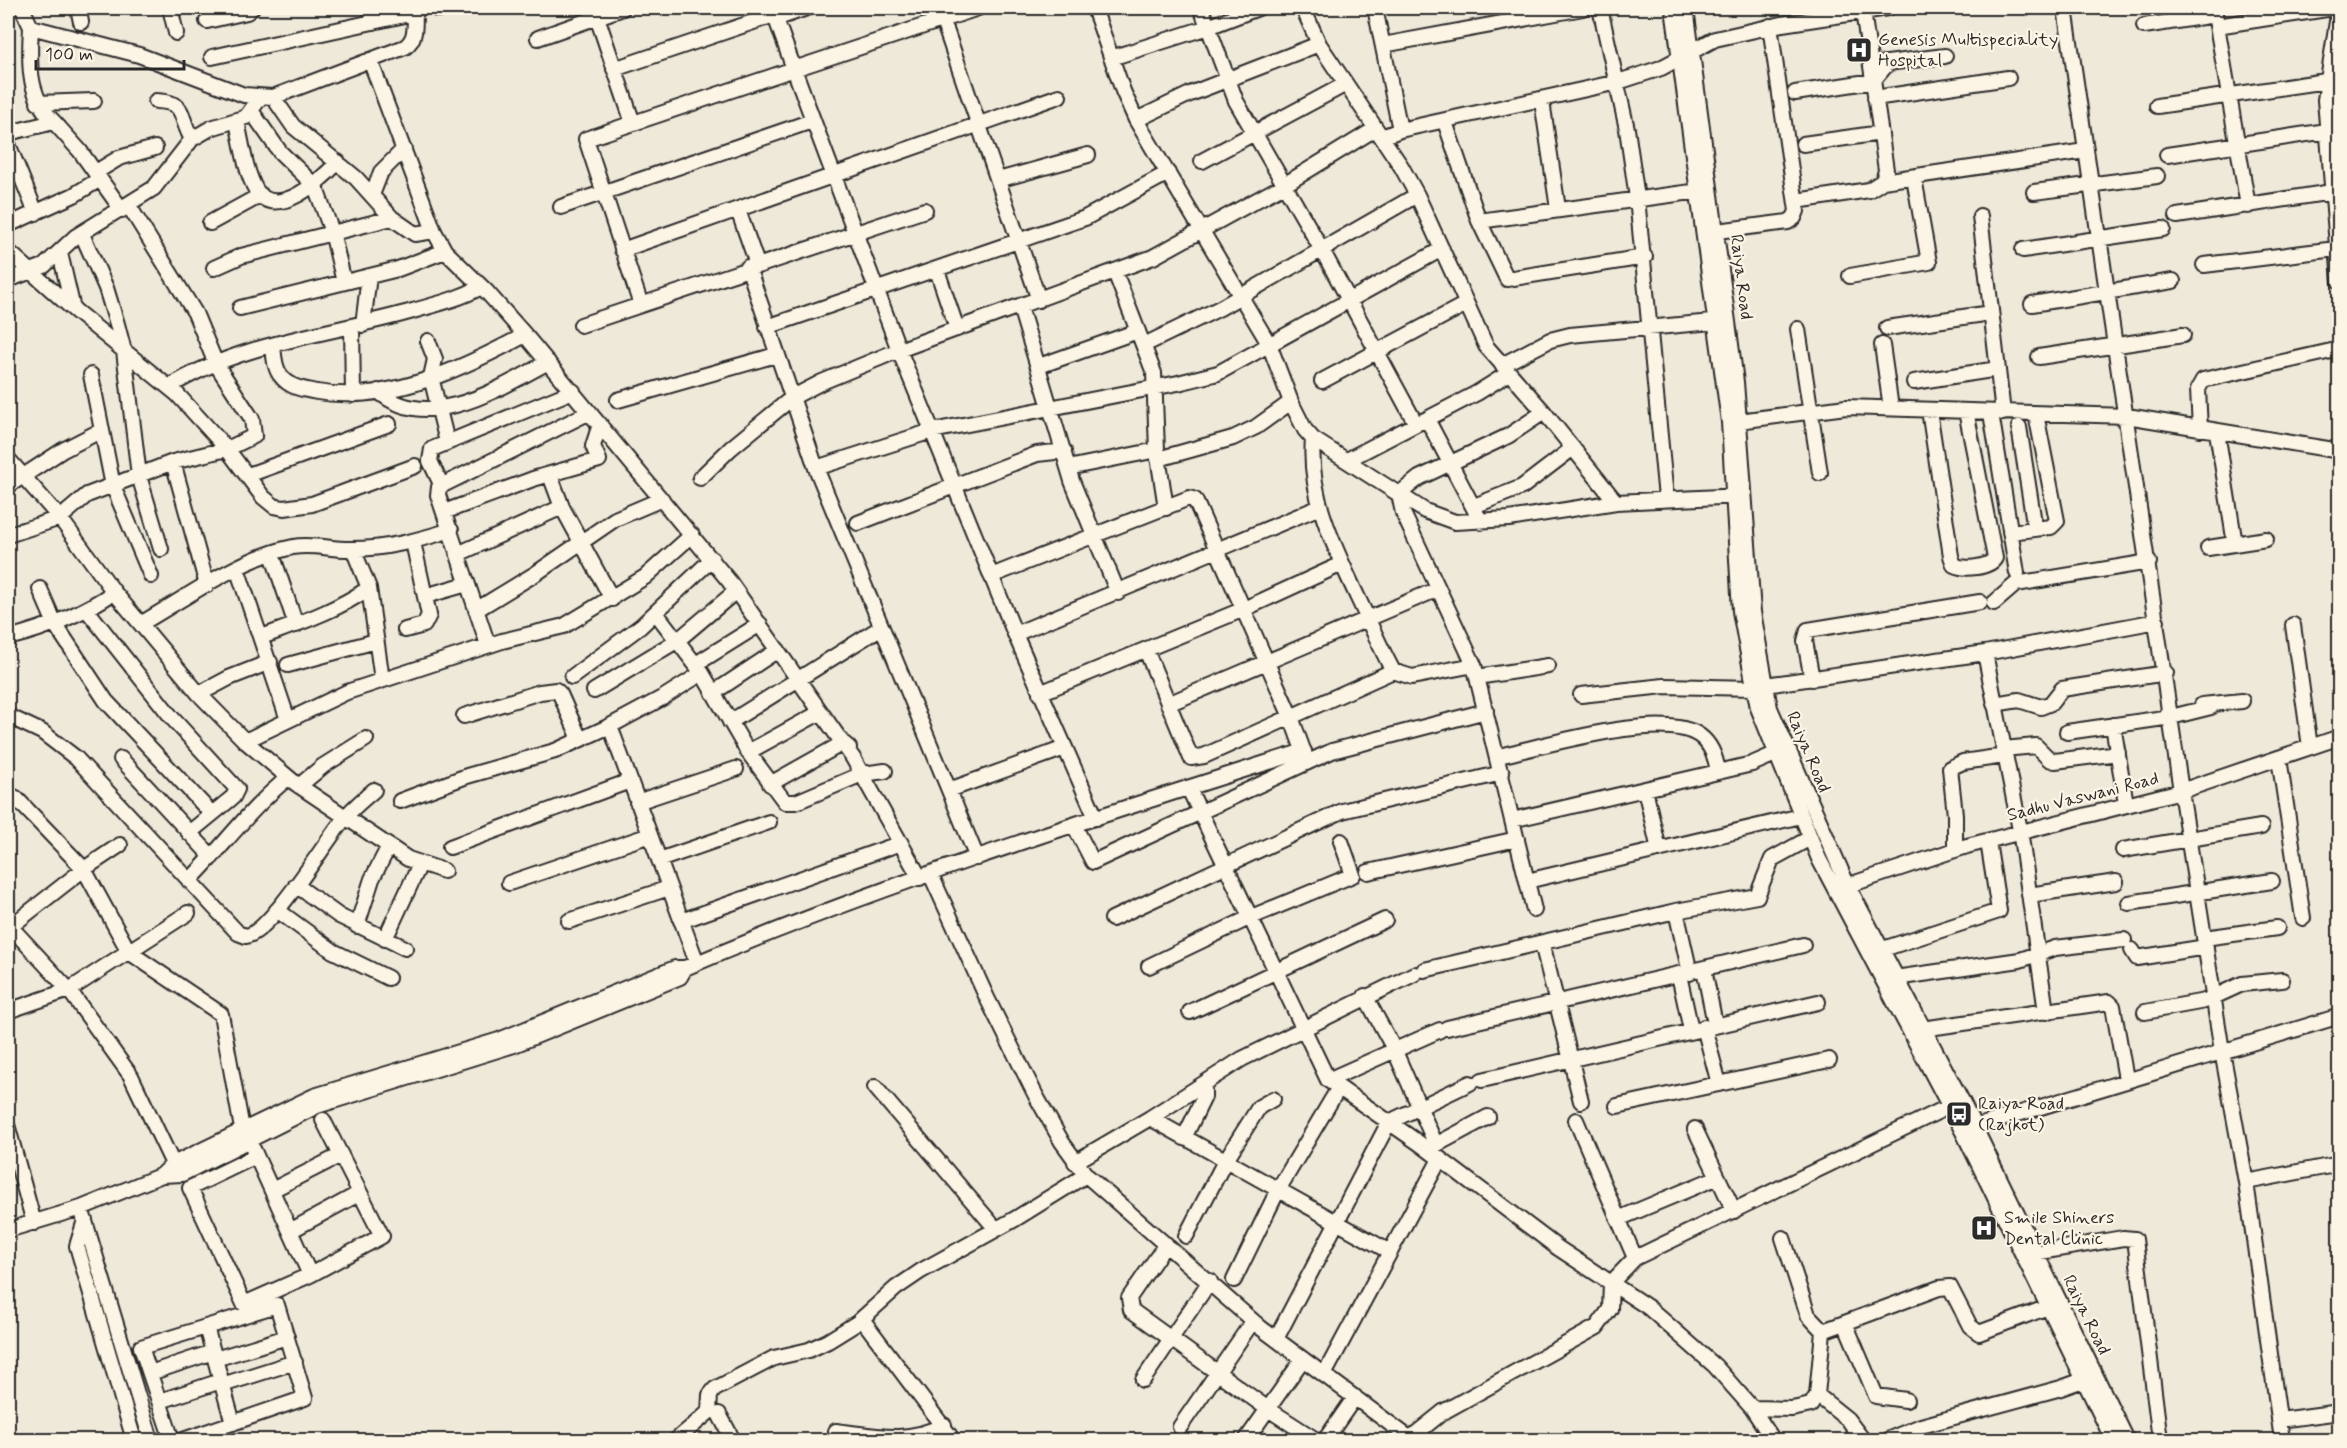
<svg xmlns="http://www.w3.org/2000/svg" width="2347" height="1448" viewBox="0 0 2347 1448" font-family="Mynerve,sans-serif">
  <rect width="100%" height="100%" fill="#efe9da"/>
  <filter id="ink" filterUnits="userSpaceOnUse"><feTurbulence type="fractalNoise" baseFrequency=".0167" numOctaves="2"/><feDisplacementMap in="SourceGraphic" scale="12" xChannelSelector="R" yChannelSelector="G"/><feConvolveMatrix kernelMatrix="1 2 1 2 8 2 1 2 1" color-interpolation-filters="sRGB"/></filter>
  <g filter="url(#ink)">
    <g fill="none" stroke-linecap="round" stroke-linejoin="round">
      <defs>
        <path id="minor" d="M22 8 31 27 139 55 244 95 273 97 405 47C418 38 414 22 415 8
          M78 8 81 22
          M170 8 176 33
          M370 8 374 22
          M772 8 794 69 978 8
          M1094 8 1123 91 1136 120 1269 344 1291 402 1305 430 1313 439 1425 511 1455 522 1509 519 1616 502
          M1201 8 1236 101 1322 250 1416 424 1427 419 1481 522
          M1303 8 1319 44 1401 166 1417 195 1486 346 1544 412 1616 502 1741 496
          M1375 8 1400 130
          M1600 8 1627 129 1637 198 1666 498
          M1673 8 1729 422 1740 611 1758 708 1819 859 1963 1132 2113 1440
          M1686 8 1736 382 1753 612 1770 708 1847 884 1962 1101 2127 1440
          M2065 8 2181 791 2222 1051 2246 1182 2282 1440
          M2214 8 2248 206
          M2339 8 2325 100 2340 282
          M437 9 445 8
          M597 17 633 123
          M207 21 247 12 252 8
          M943 21 1039 300
          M2144 26 2215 15
          M2217 26 2333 8
          M31 27C29 62 27 96 54 122
          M538 38 623 8
          M1383 45 1583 8
          M212 57 414 13
          M1111 58 1208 27 1258 8
          M370 60 434 231 445 251 486 291 525 335 729 581 853 758 920 878
          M1879 64 1945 56
          M614 69 774 15 781 17 807 8
          M1795 93 1873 81 1888 63
          M273 97 293 126 356 178 392 218 415 234 434 231
          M1875 98 2008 78
          M156 101C188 102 178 116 192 139
          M1542 101 1558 209
          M38 103 94 101
          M2157 106 2326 81
          M252 112 280 152 315 186 332 232 344 282
          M1136 120 1190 94 1319 44
          M237 122C242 143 245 171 256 190 276 222 322 179 338 162
          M1445 122 1479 221 1507 279 1645 257
          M8 133 54 122 80 151 122 210
          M1382 137 1400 130 1618 82 1661 68 1715 39 1782 24 1888 8
          M8 144 36 213
          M1803 144 1881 133
          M2167 155 2327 131
          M1202 161 1346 84
          M96 172 119 158 155 148
          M998 180 1088 155
          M1883 181 2085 151
          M2034 192 2157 176
          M372 195 381 172 404 149
          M1803 200 1869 190 1883 181 1886 170 1863 11
          M561 207 812 121
          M738 210 757 264
          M1980 216 2003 413
          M2177 216 2332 192
          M1479 221 1699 191
          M210 223 261 195
          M8 225 74 195 100 179
          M1717 231 1788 222 1794 218 1797 211 1770 26
          M82 234 106 288 117 324 124 351 139 476 161 549
          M622 250 1059 96
          M2023 250 2163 229
          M8 251 73 309 177 394 227 449 263 497 274 506 284 508 312 504 415 466
          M60 253 73 309
          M2204 265 2336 249 2340 244
          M748 267 816 468 977 858
          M214 268 241 256 392 218
          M937 270 957 329
          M1115 272 1154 373 1157 450 1166 508
          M1850 276 1929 262 1914 178
          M8 280 44 266 75 237 154 188 192 139 211 128 246 117 260 98
          M2032 304 2173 281
          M641 305 586 139 794 69 899 350 1015 634 1096 818
          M1020 307 1072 481 1118 593
          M240 308 398 269 445 251
          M363 325 369 276
          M581 325 925 210
          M767 327 1085 218 1168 173
          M352 328 353 395
          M1887 328 1991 313
          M1798 329 1820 473
          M428 341 435 359 431 377 447 442
          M273 345C274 355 274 368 281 376 290 388 303 389 317 392 388 404 464 368 525 335
          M1144 345 1220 308 1417 195
          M1882 345 1891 408
          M2039 357 2183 335
          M1502 365 1550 340 1570 335 1723 321
          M1039 366 1138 331
          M91 375 113 486 151 576
          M1322 381 1466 304
          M1914 382 1998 369
          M169 387C241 342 332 334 413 311 437 304 459 299 481 287
          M378 391C428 435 500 388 548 362
          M618 400 776 355
          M1929 410 1951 556 1954 565C1964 570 1989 568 1995 558L1966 411
          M1991 413 2017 573
          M1427 419 1477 393 1509 373
          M1731 422 1846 407 2127 416 2340 451
          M2019 427 2035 529
          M2200 429 2198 389 2203 380 2340 349
          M2217 432 2235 544
          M1313 439C1308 495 1334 546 1357 596 1369 621 1380 647 1393 671L1412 677 1474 665
          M8 459 60 518 114 592 199 694 245 741 295 783 408 859 444 871
          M1158 459 1233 438 1256 427 1291 402
          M1347 460 1416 424
          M173 462 207 585
          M816 468 932 431 1178 383 1218 373 1442 249
          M1068 468 1157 450
          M248 475 389 424
          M550 475 562 507 612 599
          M700 478 731 448 793 397 822 382 899 350 1153 257 1284 185 1375 129
          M441 484 430 461 432 449 573 391
          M8 486 63 450 100 431
          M1474 506 1522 487 1573 448
          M444 512 533 479 599 460 593 446 600 424
          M858 523 1037 454 1064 451
          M2010 532 2051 527 2057 521 2036 414
          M8 535 60 518 87 495 173 462 227 449 254 436 252 419 216 364 195 313 129 206
          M2208 548 2266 539
          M353 549 369 588 382 680
          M272 554 296 625
          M458 554 562 507
          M237 568 288 720
          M991 576 1189 498 1195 500 1291 717 1307 761
          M40 589 55 624 106 701 212 814
          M425 596 467 584
          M1994 603 2016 584 2149 562
          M87 610 173 719 237 789 233 797 189 833
          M476 610 535 574 615 519 662 499
          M656 613 702 673 748 752 785 802H796L862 774 885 771
          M142 623C189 596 240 558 293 547 312 543 333 550 352 549 386 549 419 540 451 530
          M2293 625 2310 747
          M405 630 424 625 429 615 413 542
          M1015 634 1320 507
          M262 637C299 623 336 611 369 588
          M8 638C47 628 81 615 114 592
          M488 645 438 495 439 487 590 412
          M1146 650 1191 758 1204 756 1393 671
          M1985 653 2020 830 2046 1012
          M696 664 760 624
          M288 665 376 641
          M572 677 641 626 712 559
          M1477 677 1548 666
          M1812 679 1805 641 1808 630 1980 602
          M1766 685 1985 653 2157 621
          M594 691 678 640 736 591
          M713 693 778 650
          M1040 693 1244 609 1342 564
          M199 694 229 678 270 662
          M1581 695 1664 686 1754 688
          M1168 704 1438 589
          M1994 704 2019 700 2041 707 2051 703 2062 689 2166 673
          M2202 705 2242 701
          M8 716 42 732 76 758 238 933 246 936C270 933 325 842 344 819 352 808 364 799 374 790
          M464 716 540 692 556 690 560 694 580 739
          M730 722 880 628
          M2113 725 2126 804
          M610 726 697 963
          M2067 732 2171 717 2211 707
          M245 741 347 692 502 641 564 626 645 577 692 535
          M2003 749 2036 746 2049 759 2055 761 2118 753
          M748 752 821 712
          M1498 756C1542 747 1664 709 1700 736 1712 745 1716 758 1718 772L1752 764 1775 754
          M2279 758 2303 918
          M121 759 212 857
          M770 784 843 743 849 748
          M299 786 323 766 366 739
          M1189 789 1328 1080 1419 1143 1558 1248 1649 1308 1715 1366 1752 1408 1773 1440
          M1645 789 1659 850
          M949 790 1065 748
          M8 794 16 798 84 869 129 952 221 1014 242 1129
          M400 801 467 776 555 751 610 726 664 697 702 673
          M637 802 736 769
          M1512 820 1718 772
          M1074 825 1093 862 1332 751 1486 711
          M450 847 630 781
          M1955 849V815L1950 768 1963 762 2004 756
          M2123 850 2261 827
          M659 860 769 822
          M1368 872 1517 839
          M931 875 987 998 1036 1096 1062 1142 1086 1175 1261 1328 1412 1440
          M189 881C223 847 250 808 288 778
          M1527 881 1801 816
          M509 883 650 835
          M296 885 339 916 405 948
          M1840 888 1967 846 2181 791 2340 737
          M2029 895 2116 882
          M2129 903 2272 881
          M277 910 333 951 388 978
          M1534 910 1474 665 1403 513 1399 494 1419 478 1508 436 1544 412
          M1676 911 1690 973
          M1112 919 1342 811 1502 773
          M569 921 669 888
          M681 921 901 843
          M8 924 69 990 131 1076 173 1164
          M357 926 372 879 389 846
          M10 927 84 869 120 845
          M2204 938 2277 928
          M385 939 420 864
          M1542 943 1581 1101
          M1880 950 1999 911 1989 848
          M2132 950 2137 958 2206 947
          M1149 966 1249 918 1353 875 1341 841
          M1704 969 1715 1024
          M1424 970 1676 911 1757 896 1772 859 1810 838
          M1679 975 1691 1030
          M1895 978 2020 960 2055 948 2124 940
          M1365 996 1394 1049 1436 1145
          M8 1011 69 990 188 913
          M1190 1012 1385 920
          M2145 1012 2205 1001 2242 984 2282 980
          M1704 1027 1719 1084
          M1447 1028 1803 945
          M1922 1029 2109 1002 2113 1006 2126 1079
          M1328 1080 1440 1030
          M1482 1080 1818 1002
          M875 1087 996 1229
          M1617 1106 1829 1060
          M1150 1118 1390 1252
          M1576 1120 1635 1258
          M1975 1127 2340 1016
          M8 1128 34 1223
          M1695 1129 1734 1211
          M1184 1138 1204 1097V1084
          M1430 1148 1488 1117
          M253 1149 310 1275
          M256 1156 190 1188 244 1304 310 1275 382 1236 323 1120
          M1075 1162 1150 1118 1242 1059 1414 974
          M162 1175 173 1164 314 1096 499 1040 675 968H685C886 882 1096 817 1304 751
          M2246 1182 2340 1164
          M272 1190 341 1155
          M81 1208 162 1175 182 1174 317 1106 514 1045 680 977 685 968
          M1618 1219 1718 1177
          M85 1220 77 1246 134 1440
          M8 1230 81 1208 151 1440
          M290 1231 360 1193
          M1186 1236 1225 1161 1259 1107 1273 1099
          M1783 1238 1808 1315 1823 1331
          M1166 1244 1129 1298 1131 1310 1268 1409 1316 1440
          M2028 1254 2123 1238 2135 1239 2160 1440
          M1234 1280 1278 1190 1338 1089
          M862 1319 953 1440
          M1845 1323 1876 1396 1906 1400
          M206 1327 233 1423
          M1276 1339 1389 1122 1470 1083
          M215 1359 287 1337
          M150 1373 213 1352
          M1324 1375 1440 1159
          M1143 1380 1210 1281
          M222 1385 295 1362
          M1817 1395 1847 1419 1863 1440
          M160 1401 221 1381
          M1752 1408 1792 1409 1811 1405 1817 1395 1823 1331 1939 1288 1950 1287 1970 1326 1979 1333 2048 1307
          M719 1414 733 1440
          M2279 1420 2340 1412
          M1180 1427 1253 1321
          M836 1431C877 1436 906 1444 944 1425
          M172 1440 141 1347 277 1305 305 1398 183 1440
          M676 1440 709 1412 710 1395 715 1389 774 1358 809 1350 828 1341 857 1323 896 1288 921 1271 1015 1219 1086 1175
          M1246 1440 1303 1359
          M1325 1440 1355 1397
          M1408 1440 1443 1412 1597 1327 1610 1309 1611 1283 1635 1258 1956 1103
          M1887 1440 1921 1426 2061 1388 2083 1380"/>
      </defs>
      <use href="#minor" stroke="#2b2b2b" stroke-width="18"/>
      <use href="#minor" stroke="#fcf5e5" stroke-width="14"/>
    </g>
  </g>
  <defs>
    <symbol id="hospital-square" viewBox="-11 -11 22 22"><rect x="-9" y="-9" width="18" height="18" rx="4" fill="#2b2b2b" stroke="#fcf5e5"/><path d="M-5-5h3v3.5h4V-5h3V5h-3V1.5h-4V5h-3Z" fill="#fff"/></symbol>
    <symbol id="bus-square" viewBox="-11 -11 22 22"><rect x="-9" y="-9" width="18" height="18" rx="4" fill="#2b2b2b" stroke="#fcf5e5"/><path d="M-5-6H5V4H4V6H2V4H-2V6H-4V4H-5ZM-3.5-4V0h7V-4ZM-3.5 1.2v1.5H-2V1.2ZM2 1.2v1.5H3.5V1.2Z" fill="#fff"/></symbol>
  </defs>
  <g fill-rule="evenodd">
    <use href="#hospital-square" x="1844" y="35" width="30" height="30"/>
    <use href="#bus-square" x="1944" y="1099" width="30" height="30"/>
    <use href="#hospital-square" x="1969" y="1213" width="30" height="30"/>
  </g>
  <g text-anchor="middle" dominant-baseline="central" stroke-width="4.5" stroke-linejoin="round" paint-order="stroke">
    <g font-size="18" fill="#2b2b2b" stroke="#fcf5e5" text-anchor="start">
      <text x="1878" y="40">Genesis Multispeciality<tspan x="1878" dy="21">Hospital</tspan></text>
      <text x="1978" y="1104">Raiya Road<tspan x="1978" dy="21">(Rajkot)</tspan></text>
      <text x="2004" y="1218">Smile Shiners<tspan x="2004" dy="21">Dental Clinic</tspan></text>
    </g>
    <g font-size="18" fill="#2b2b2b" stroke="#fcf5e5">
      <text transform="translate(1741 277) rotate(83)">Raiya Road</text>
      <text transform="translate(1808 752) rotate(67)">Raiya Road</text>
      <text transform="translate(2083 797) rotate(-14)">Sadhu Vaswani Road</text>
      <text transform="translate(2086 1315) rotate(64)">Raiya Road</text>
    </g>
  </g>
  <rect width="2347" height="1448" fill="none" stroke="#fcf5e5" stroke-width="30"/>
  <rect x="15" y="15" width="2317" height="1418" fill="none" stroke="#2b2b2b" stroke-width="2" filter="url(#ink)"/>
  <path d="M36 60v9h148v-9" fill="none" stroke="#2b2b2b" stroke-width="3"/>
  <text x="45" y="60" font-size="18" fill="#2b2b2b" stroke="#fcf5e5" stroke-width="4.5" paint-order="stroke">100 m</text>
</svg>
